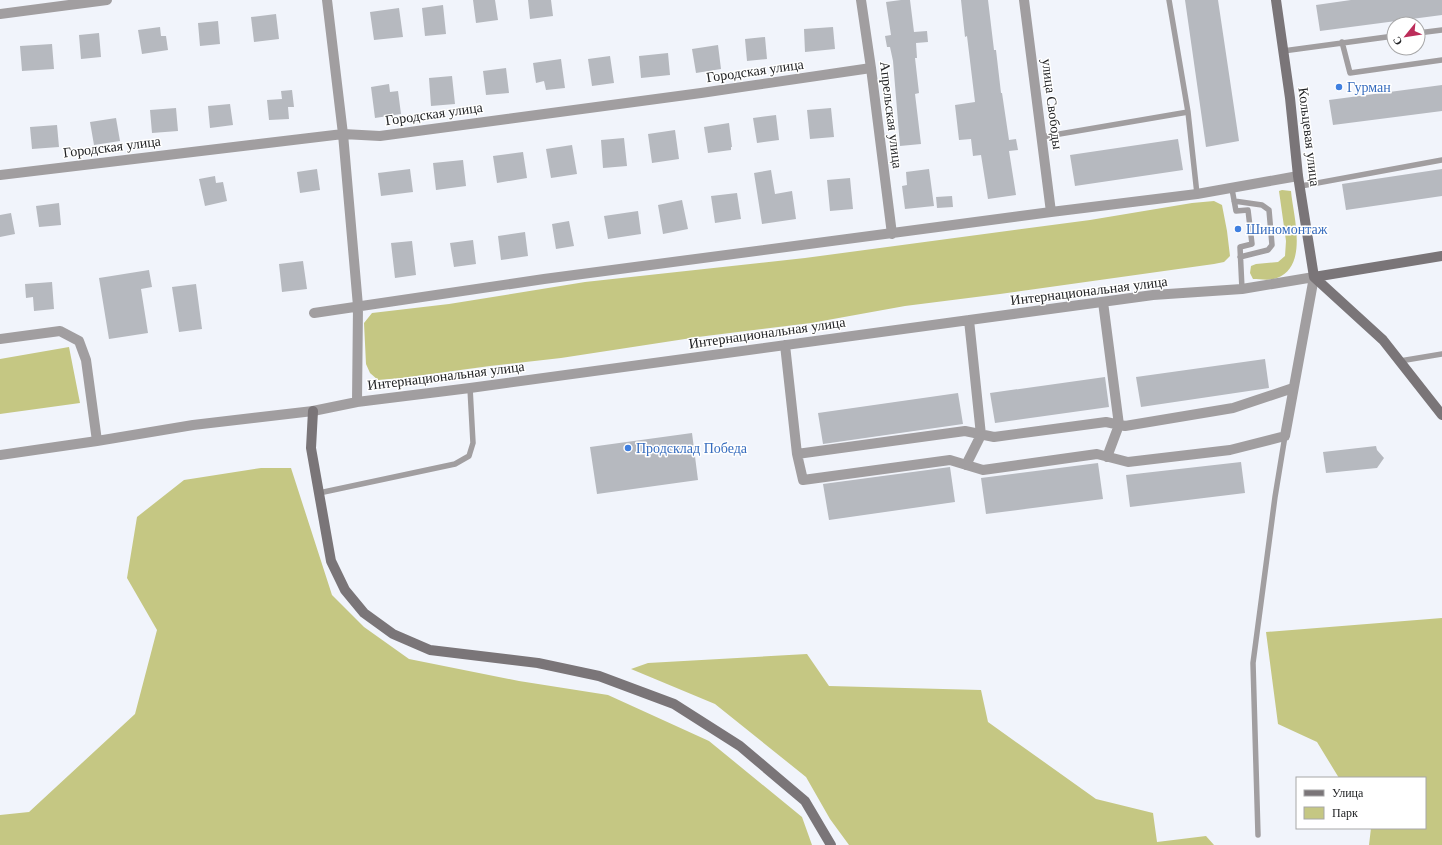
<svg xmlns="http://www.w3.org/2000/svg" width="1442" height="845" viewBox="0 0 1442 845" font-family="'Times New Roman',serif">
  <rect width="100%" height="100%" fill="#f1f4fb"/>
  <path fill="#c5c783" d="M1282 190 1291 191C1293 215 1309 266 1277 278 1270 281 1260 279 1253 279L1250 273 1251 266 1256 264 1278 262 1285 256 1286 241 1279 191Z
    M1214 201 1222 205 1227 231 1230 256 1224 262 1214 264 1000 294 905 306 811 323 698 337 561 358 490 366 401 378 378 380 370 373 366 364 364 323 372 313 449 304 585 282 805 258 1090 220 1192 203Z
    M69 347 80 403 0 414V359Z
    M261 468H291L332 595 364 627 409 659 519 681 608 695 709 741 802 817 812 845H0V815L29 812 135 714 157 630 127 578 137 517 184 480Z
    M1442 618V845H1369L1371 828H1425V778H1339L1317 742 1278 724 1266 632Z
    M807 654 829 686 981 690 988 722 1096 799 1153 813 1157 842 1206 836 1214 845H849L830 819 806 777 715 704 631 669 648 663Z"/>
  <path fill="#b6b9bf" d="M473 0H495L498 20 476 23Z
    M528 0H551L553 16 530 19Z
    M901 0H910L914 32 927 31 928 42 916 43 917 58H915L919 93 915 94 921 144 900 146 893 61 890 47H887L885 36 891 35 886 2Z
    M961 0H988L994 50H996L1001 93H1002L1009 140 1016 139 1018 150 1009 151 1016 195 988 199 981 155 973 156 971 139 959 140 955 105 975 102 967 36 965 37Z
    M1185 0H1218L1239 141 1206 147Z
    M1351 0H1442V15L1320 31 1316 5Z
    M443 5 446 34 425 36 422 8Z
    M399 8 403 37 374 40 370 12Z
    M276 14 279 39 254 42 251 17Z
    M218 21 220 44 200 46 198 23Z
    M160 27 161 36H166L168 50 142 54 138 30Z
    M833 27 835 49 805 52 804 29Z
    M99 33 101 57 81 59 79 35Z
    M765 37 767 59 747 61 745 39Z
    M52 44 54 69 22 71 20 46Z
    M718 45 721 69 696 73 692 49Z
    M668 53 670 75 641 78 639 56Z
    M610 56 614 83 592 86 588 59Z
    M561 59 565 88 546 90 544 81 536 83 533 63Z
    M506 68 509 93 486 95 483 71Z
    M452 76 455 104 431 106 429 78Z
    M389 84 390 92 398 91 401 114 375 118 371 87Z
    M1442 85V111L1333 125 1329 100Z
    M292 90 294 107H288L289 119 269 120 267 100 282 99 281 91Z
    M230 104 233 125 210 128 208 106Z
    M176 108 178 131 152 133 150 110Z
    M831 108 834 137 810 139 807 110Z
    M776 115 779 140 757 143 753 118Z
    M116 118 120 141 94 145 90 122Z
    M729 123 732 147H731V150L708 153 704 127Z
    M57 125 59 147 32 149 30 127Z
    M675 130 679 159 652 163 648 134Z
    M624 138 627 166 603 168 601 140Z
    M1178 139 1183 170 1075 186 1070 155Z
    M572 145 577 174 551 178 546 149Z
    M523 152 527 178 497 183 493 156Z
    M463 160 466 186 436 190 433 163Z
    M317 169 320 190 300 193 297 172Z
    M410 169 413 192 381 196 378 173Z
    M929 169 934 206 905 209 902 186 907 185 906 172Z
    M1442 169V196L1346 210 1342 184Z
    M771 170 775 194 792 191 796 219 762 224 754 173Z
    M215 176 216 183 223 182 227 201 205 206 199 179Z
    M850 178 853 209 830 211 827 180Z
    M737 193 741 219 715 223 711 196Z
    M952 196 953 207 937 208 936 197Z
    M682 200 688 229 663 234 658 205Z
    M59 203 61 225 39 227 36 206Z
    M638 211 641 234 608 239 604 216Z
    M11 213 15 234 0 237V215Z
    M569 221 574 246 556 249 552 224Z
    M525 232 528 256 501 260 498 236Z
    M473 240 476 264 454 267 450 243Z
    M412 241 416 275 395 278 391 243Z
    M303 261 307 289 282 292 279 264Z
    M149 270 152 287 141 289 148 333 109 339 99 278Z
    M52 282 54 309 34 311 33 297 26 298 25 284Z
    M196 284 202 329 179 332 172 287Z
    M1265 359 1269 388 1141 407 1136 377Z
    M1105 377 1109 407 995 423 990 393Z
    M958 393 963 424 823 444 818 413Z
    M692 433 698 480 597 494 590 447Z
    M1376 446 1377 450 1384 458 1377 468 1326 473 1323 452Z
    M1241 462 1245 493 1130 507 1126 475Z
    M1098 463 1103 499 986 514 981 478Z
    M950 467 955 502 829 520 823 484Z"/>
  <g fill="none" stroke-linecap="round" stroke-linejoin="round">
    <path stroke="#a19ea0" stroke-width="5.5" d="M1169 0 1188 112 1197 194
      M1418 33 1442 30
      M1342 42 1350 73 1442 60
      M1283 51 1394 36
      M1042 137 1188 112
      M1301 186 1442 160
      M1232 189 1236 211 1248 210 1252 244 1240 247 1242 289
      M1234 201 1262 205 1269 210 1272 245 1268 250 1240 257
      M1400 361 1442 354
      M319 493 455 464 469 456 473 443 470 388
      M1258 835 1253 663 1275 497 1285 436"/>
    <path stroke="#a19ea0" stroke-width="10" d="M327 0 343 134 358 306 357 402
      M861 0 871 68 892 234
      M1024 0 1051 212
      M0 14 107 0
      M0 175 343 134 380 136 701 93 871 68
      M1103 302 1119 425 1107 457
      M314 313 544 279 1051 212 1197 194 1298 176
      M0 339 60 331 79 341 86 360 97 441
      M785 345 797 454 965 431 994 437 1106 422 1125 426 1233 408 1293 388
      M0 455 97 441 193 425 313 411 357 402 470 388 1153 295 1242 289 1314 277 1285 436 1230 450 1128 462 1097 454 983 470 950 460 803 480 797 454
      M966 465 981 435 969 320"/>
    <path stroke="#7a7578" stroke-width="10" d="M1276 0 1290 98 1298 176 1314 277
      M1314 277 1383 340 1442 415
      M1314 277 1442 256
      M313 411 311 448 331 561 345 590 364 613 393 634 430 650 538 663 599 676 674 704 740 746 805 801 831 845"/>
  </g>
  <g fill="#3f7fe0" stroke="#fff" stroke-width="1.5">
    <circle cx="1339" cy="87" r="4"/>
    <circle cx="1238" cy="229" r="4"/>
    <circle cx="628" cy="448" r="4"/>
  </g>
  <g text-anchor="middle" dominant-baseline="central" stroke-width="3" stroke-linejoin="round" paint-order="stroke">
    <g font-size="14" fill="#222325" stroke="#fff">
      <text transform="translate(755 71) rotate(-8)">Городская улица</text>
      <text transform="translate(1052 104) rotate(83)">улица Свободы</text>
      <text transform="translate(434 114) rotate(-8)">Городская улица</text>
      <text transform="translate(891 115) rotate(83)">Апрельская улица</text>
      <text transform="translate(1309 137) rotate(83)">Кольцевая улица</text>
      <text transform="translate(112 147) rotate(-7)">Городская улица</text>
      <text transform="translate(1089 291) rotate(-7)">Интернациональная улица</text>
      <text transform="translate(767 333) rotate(-8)">Интернациональная улица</text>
      <text transform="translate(446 376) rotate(-7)">Интернациональная улица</text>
    </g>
    <g font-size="14" fill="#366cbe" stroke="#fff" text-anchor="start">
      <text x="1347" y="87">Гурман</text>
      <text x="1246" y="229">Шиномонтаж</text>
      <text x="636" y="448">Продсклад Победа</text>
    </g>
  </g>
  <rect x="1296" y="777" width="130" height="52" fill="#ffffff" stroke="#a7a7a8"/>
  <rect x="1304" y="790" width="20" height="6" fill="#7a7578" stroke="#a7a7a8"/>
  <text x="1332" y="797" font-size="12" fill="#222325">Улица</text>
  <rect x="1304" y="807" width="20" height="12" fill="#c5c783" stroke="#a7a7a8"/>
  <text x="1332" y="817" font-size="12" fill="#222325">Парк</text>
  <g transform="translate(1406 36) rotate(240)"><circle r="19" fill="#ffffff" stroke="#a7a7a8"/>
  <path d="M0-3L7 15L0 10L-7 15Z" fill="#bc2d5a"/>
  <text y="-6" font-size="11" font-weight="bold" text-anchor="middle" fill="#222325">С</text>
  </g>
</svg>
